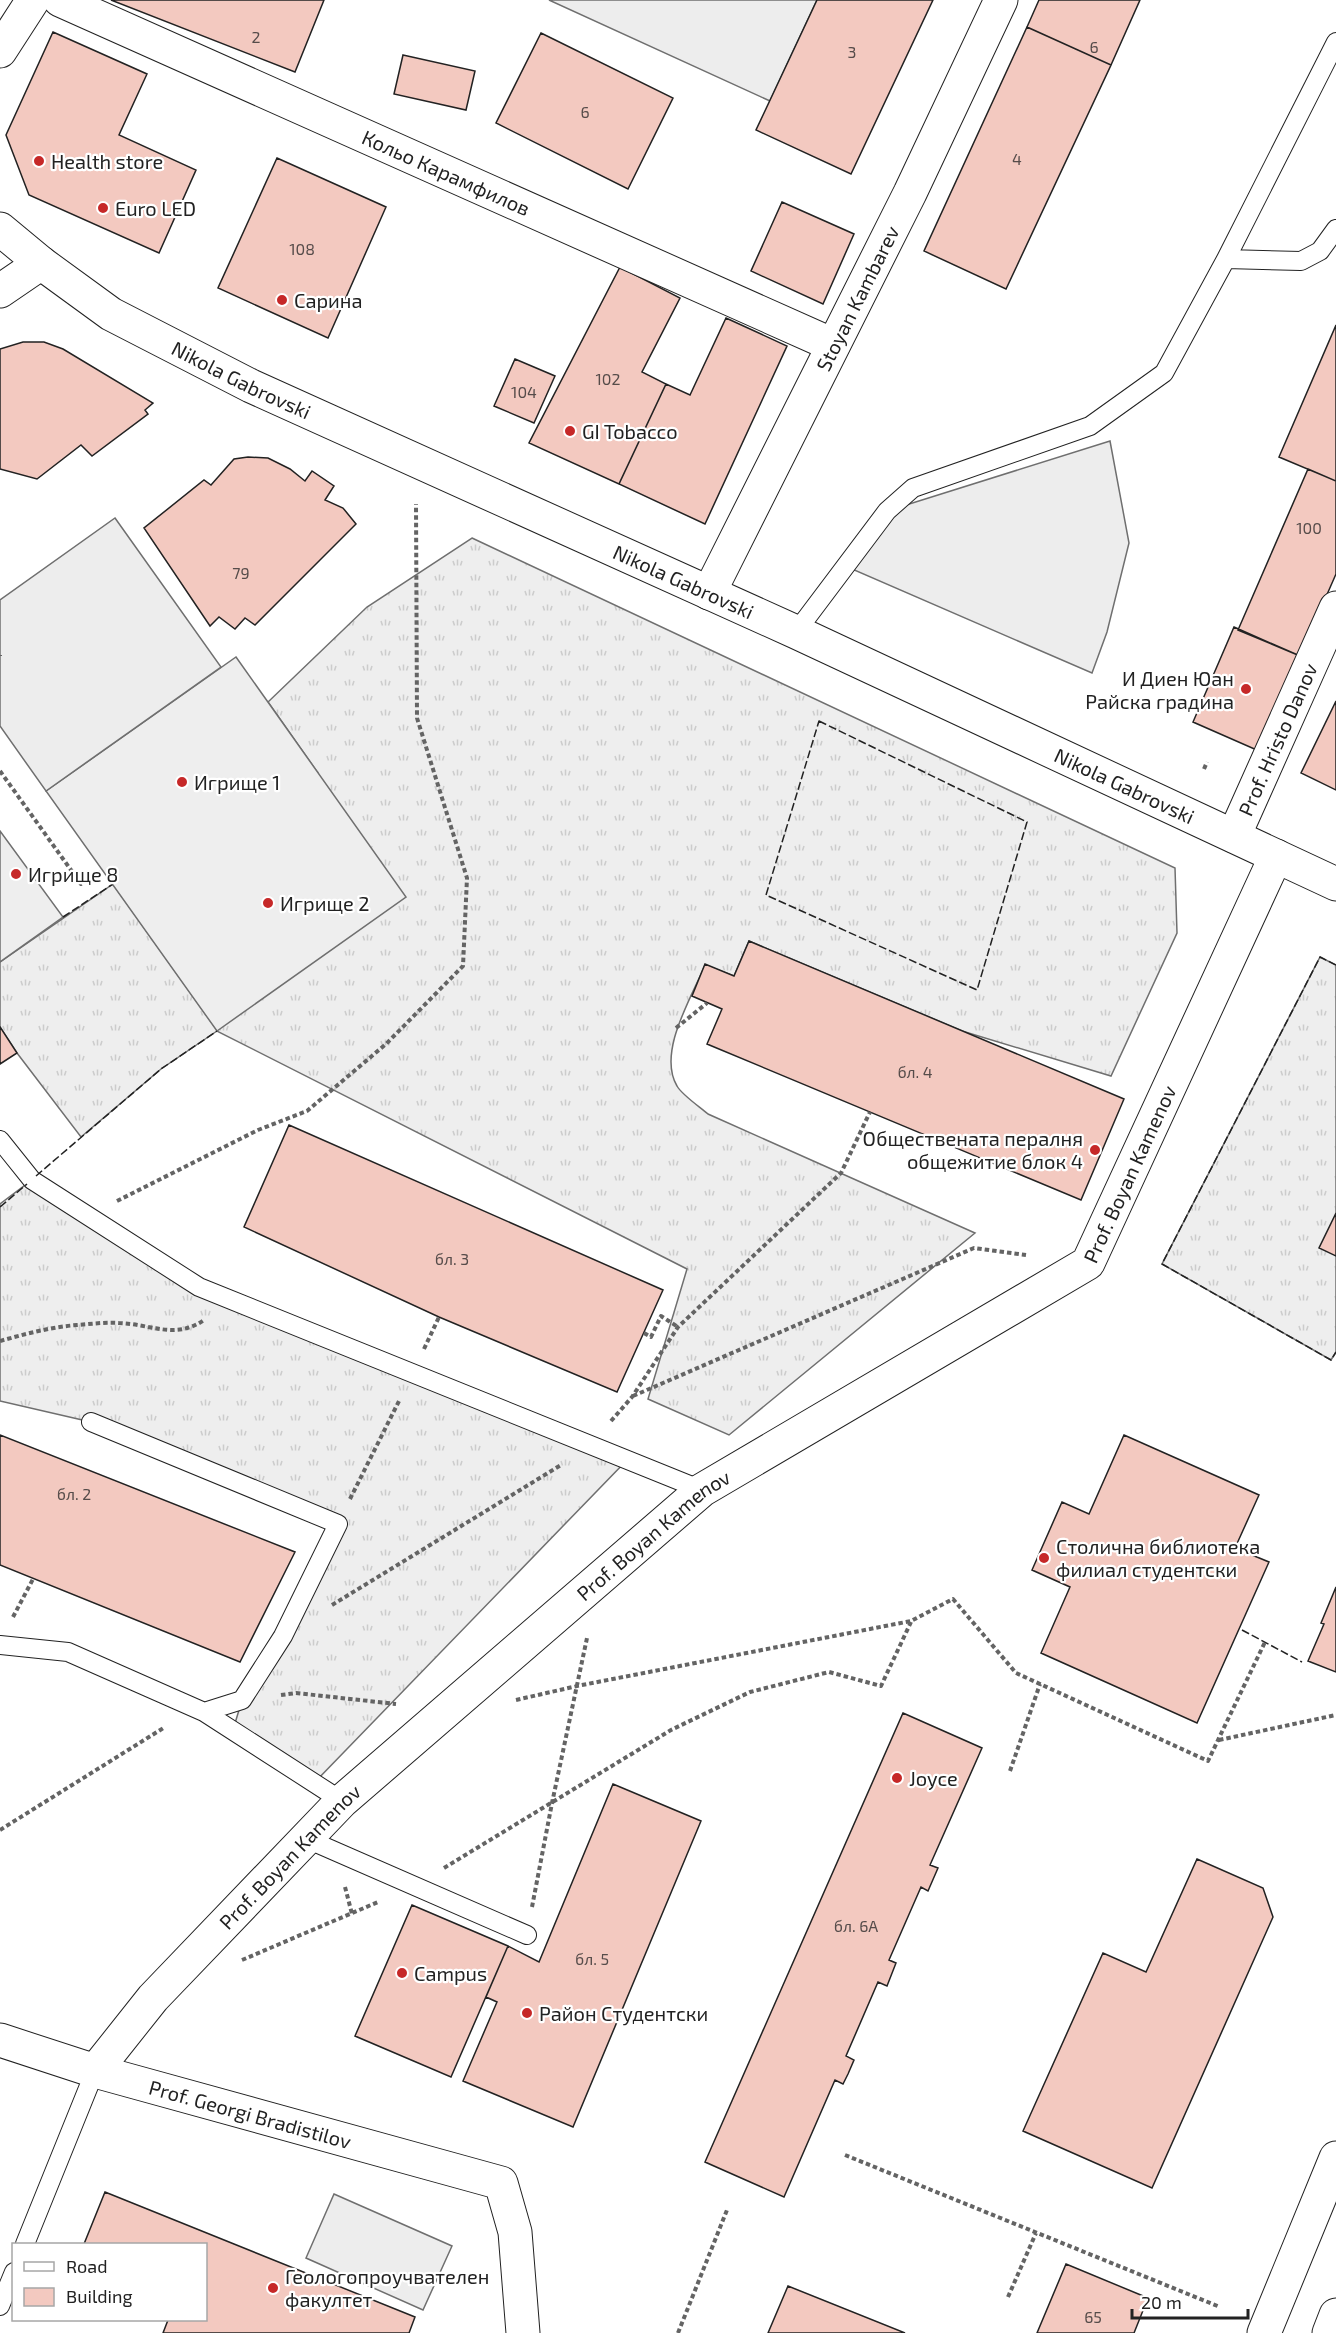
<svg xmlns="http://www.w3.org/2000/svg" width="1336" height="2333" viewBox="0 0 1336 2333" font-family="'Exo 2',sans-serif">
  <defs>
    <pattern id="grass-tufts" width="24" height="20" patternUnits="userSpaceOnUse" patternTransform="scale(1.5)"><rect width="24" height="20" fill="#eee"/><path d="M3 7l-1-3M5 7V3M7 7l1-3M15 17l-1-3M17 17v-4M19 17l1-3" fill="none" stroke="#ccc"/></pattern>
  </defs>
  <rect width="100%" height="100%" fill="#fff"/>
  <path fill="url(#grass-tufts)" stroke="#6f6f6f" stroke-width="1.5" d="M472 538 1175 868 1177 933 1111 1076 962 1031 749 941 734 976 705 965C692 997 657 1052 677 1086 682 1095 700 1107 708 1114L975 1233 729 1435 648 1399 687 1269 217 1031 161 1069 81 1137 17 1053 0 1027V962L113 884 217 1030 318 773 268 702 367 607Z
    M1320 957 1336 965V1352L1331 1360 1162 1264Z
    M32 1180 199 1287 627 1460 314 1783 233 1730 242 1700 338 1524 91 1422 0 1401V1204Z"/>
  <path fill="#eee" stroke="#6f6f6f" stroke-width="1.5" d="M236 657 406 897 217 1031 46 791Z
    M0 831 63 917 0 962Z"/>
  <path fill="#ededed" stroke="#6f6f6f" stroke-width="1.5" d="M549 0H817L770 101Z
    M1110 441 1129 543 1107 632 1092 673 845 566 887 511Z
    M115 518 221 667 46 791 0 726V600Z
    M334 2194 452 2246 423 2310 306 2258Z"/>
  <path fill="#f3c9c0" stroke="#222" stroke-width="1.5" d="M111 0H324L295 72Z
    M817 0H933L851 174 756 130Z
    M1039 0H1140L1111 65 1027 27Z
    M1027 27 1111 65 1006 289 924 251Z
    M53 32 147 74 119 135 196 170 159 253 29 195 6 135Z
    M541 33 673 98 628 189 496 123Z
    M403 55 475 71 466 110 394 94Z
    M277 158 386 207 328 338 218 288Z
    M782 202 854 234 823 304 751 271Z
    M620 267 680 298 642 372 666 384 619 484 529 443Z
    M726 318 787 346 705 524 619 484 666 384 690 395Z
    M1336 325V481L1279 457Z
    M23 342H44L63 349 153 403 145 410 148 414 92 456 81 445 37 479 0 469V349Z
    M515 359 555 376 534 423 494 406Z
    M248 457 268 458 290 469 305 481 312 471 334 486 325 500 343 508 356 524 255 625 245 618 235 629 219 617 210 626 144 528 204 480 211 485 234 459Z
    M1308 469 1336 481V574L1300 656 1238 630Z
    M1234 627 1300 656 1259 751 1193 722Z
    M1336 701V790L1301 773Z
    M749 941 1124 1099 1081 1200 707 1044 722 1009 692 996 705 964 734 976Z
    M0 1027 17 1053 0 1064Z
    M289 1125 663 1290 617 1392 439 1317 244 1227Z
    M1336 1213V1256L1319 1248Z
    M0 1435 295 1552 240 1662 0 1565Z
    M1124 1435 1259 1495 1235 1548 1269 1562 1197 1723 1041 1653 1070 1587 1032 1570 1062 1502 1089 1514Z
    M1336 1587V1672L1308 1661 1324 1624 1321 1623Z
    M903 1713 982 1748 930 1865 938 1868 928 1891 921 1887 889 1960 896 1963 887 1986 878 1982 846 2056 854 2060 848 2074 843 2084 835 2080 784 2197 705 2162Z
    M613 1784 701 1821 573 2127 463 2081 497 2002 486 1997 508 1946 539 1962Z
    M1197 1859 1263 1888 1273 1917 1152 2188 1023 2131 1103 1953 1146 1972Z
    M412 1905 508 1946 451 2077 355 2036Z
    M105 2192 415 2317 409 2333H163L168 2320H206V2244H84Z
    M1066 2264 1148 2298 1134 2333H1037Z
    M788 2286 905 2333H768Z"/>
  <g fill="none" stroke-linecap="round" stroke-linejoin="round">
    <defs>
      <path id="service" d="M1226 259 1336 42
        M796 632 887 511 913 488 1090 426 1164 373 1226 259 1301 261 1320 251 1336 229
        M0 1140 32 1180 199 1287 702 1490
        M91 1422 338 1524 283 1636 242 1700 204 1712
        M0 1645 68 1652 204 1712 342 1801
        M307 1839 527 1935
        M25 2244 95 2071
        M0 2306 14 2272"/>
      <g id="minor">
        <path id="s1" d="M60 0 833 345"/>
        <path d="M0 51 33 0"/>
        <path d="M0 291 41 263"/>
        <path id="s2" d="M709 593 910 193 1001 0"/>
        <path id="s3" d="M1234 836 1336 608"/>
        <path id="s4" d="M0 2040 95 2071 501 2183 515 2232 523 2333"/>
        <path id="s5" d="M95 2071 153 1998 342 1801 702 1490 1088 1263 1276 856"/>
      </g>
      <g id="tertiary">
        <path id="s6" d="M0 229 41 263 111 314 251 386 796 632 1336 884"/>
      </g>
      <path id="primary" d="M1264 2333 1336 2158
        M1329 2333 1336 2315"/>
    </defs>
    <use href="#service" stroke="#222" stroke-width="20"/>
    <use href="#minor" stroke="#222" stroke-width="35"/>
    <use href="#tertiary" stroke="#222" stroke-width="35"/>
    <use href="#primary" stroke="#222" stroke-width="35"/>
    <path stroke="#646464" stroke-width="4" stroke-dasharray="4.5 3" stroke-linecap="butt" d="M0 656V655
      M1204 769 1207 762
      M0 771 81 884 103 870
      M676 1028 707 1003
      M117 1201 258 1130 307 1111 386 1044 463 966 467 878 417 718 416 504
      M644 1333 651 1337 661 1316 678 1327
      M0 1341C25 1334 51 1327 77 1325 91 1324 105 1322 119 1323 151 1324 175 1340 204 1320
      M424 1349 439 1317
      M633 1396 974 1248 1026 1255
      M611 1421 632 1397 678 1327 841 1173 870 1112
      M350 1499 400 1399
      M332 1605 561 1465
      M13 1617 33 1579
      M281 1695 296 1693 396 1704
      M516 1700 577 1686 911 1621 953 1599 1016 1673 1208 1761 1265 1642
      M1219 1740 1336 1715
      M1010 1771 1040 1684
      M0 1830 165 1727
      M444 1868 671 1730 750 1692 829 1672 881 1686 911 1622
      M345 1887 352 1914
      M532 1907 552 1803 587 1638
      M242 1960 378 1902
      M845 2155 1220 2307
      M1008 2297 1036 2233
      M678 2333 727 2210"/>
    <use href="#service" stroke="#fff" stroke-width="18"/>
    <use href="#minor" stroke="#fff" stroke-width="33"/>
    <use href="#tertiary" stroke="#fff" stroke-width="33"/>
    <use href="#primary" stroke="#fff" stroke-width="33"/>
    <path stroke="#222" stroke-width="1.5" stroke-dasharray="8 3" stroke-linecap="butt" d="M819 721 1027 822 977 990 766 895Z
      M63 917 113 884
      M1336 965 1320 957 1162 1264 1331 1360 1336 1352
      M36 1176 161 1069 217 1031
      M0 1207 27 1184
      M1242 1630 1302 1662"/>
  </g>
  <g fill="#c62828" stroke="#fff" stroke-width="2">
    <circle cx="39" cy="161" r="6"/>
    <circle cx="103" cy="208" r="6"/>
    <circle cx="282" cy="300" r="6"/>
    <circle cx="570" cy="431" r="6"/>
    <circle cx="1246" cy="689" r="6"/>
    <circle cx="182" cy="782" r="6"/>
    <circle cx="16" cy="874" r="6"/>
    <circle cx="268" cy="903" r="6"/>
    <circle cx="1095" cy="1150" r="6"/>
    <circle cx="1044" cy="1558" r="6"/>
    <circle cx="897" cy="1778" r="6"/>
    <circle cx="402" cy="1973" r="6"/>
    <circle cx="527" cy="2013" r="6"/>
    <circle cx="273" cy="2288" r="6"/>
  </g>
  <g text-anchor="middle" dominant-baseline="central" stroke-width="4.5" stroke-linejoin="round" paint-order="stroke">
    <g font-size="16" fill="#564c4a">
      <text x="256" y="36">2</text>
      <text x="1094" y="46">6</text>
      <text x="852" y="51">3</text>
      <text x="585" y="111">6</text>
      <text x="1017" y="158">4</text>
      <text x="302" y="248">108</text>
      <text x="608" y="378">102</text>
      <text x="524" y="391">104</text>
      <text x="1309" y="527">100</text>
      <text x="241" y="572">79</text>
      <text x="915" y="1071">бл. 4</text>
      <text x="452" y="1258">бл. 3</text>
      <text x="74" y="1493">бл. 2</text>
      <text x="856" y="1925">бл. 6А</text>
      <text x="592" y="1958">бл. 5</text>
      <text x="1093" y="2316">65</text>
    </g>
    <g font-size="20" fill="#222" stroke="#fff" text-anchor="start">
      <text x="51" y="161">Health store</text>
      <text x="115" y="208">Euro LED</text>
      <text x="294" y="300">Сарина</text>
      <text x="582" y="431">GI Tobacco</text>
      <text x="1234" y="678" text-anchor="end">И Диен Юан<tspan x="1234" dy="23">Райска градина</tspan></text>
      <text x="194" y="782">Игрище 1</text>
      <text x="28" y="874">Игрище 8</text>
      <text x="280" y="903">Игрище 2</text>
      <text x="1083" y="1138" text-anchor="end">Обществената пералня<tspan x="1083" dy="23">общежитие блок 4</tspan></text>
      <text x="1056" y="1546">Столична библиотека<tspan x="1056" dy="23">филиал студентски</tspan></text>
      <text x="909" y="1778">Joyce</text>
      <text x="414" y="1973">Campus</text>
      <text x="539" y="2013">Район Студентски</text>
      <text x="285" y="2276">Геологопроучвателен<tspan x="285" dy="23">факултет</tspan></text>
    </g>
    <g font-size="20" fill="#222" stroke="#fff">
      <text stroke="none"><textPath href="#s1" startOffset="423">Кольо Карамфилов</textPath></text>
      <text stroke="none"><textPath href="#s2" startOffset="330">Stoyan Kambarev</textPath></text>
      <text stroke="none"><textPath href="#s6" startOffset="286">Nikola Gabrovski</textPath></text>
      <text stroke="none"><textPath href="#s6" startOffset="772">Nikola Gabrovski</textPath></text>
      <text stroke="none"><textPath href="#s3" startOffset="106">Prof. Hristo Danov</textPath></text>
      <text stroke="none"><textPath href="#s6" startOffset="1258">Nikola Gabrovski</textPath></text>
      <text stroke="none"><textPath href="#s5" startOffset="1388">Prof. Boyan Kamenov</textPath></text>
      <text stroke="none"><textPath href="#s5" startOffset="776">Prof. Boyan Kamenov</textPath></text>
      <text stroke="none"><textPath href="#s5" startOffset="290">Prof. Boyan Kamenov</textPath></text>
      <text stroke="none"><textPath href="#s4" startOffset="261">Prof. Georgi Bradistilov</textPath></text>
    </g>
  </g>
  <rect x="12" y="2243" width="195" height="78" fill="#ffffff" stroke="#a7a7a7" stroke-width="1.5"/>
  <rect x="24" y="2262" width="30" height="9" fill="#ffffff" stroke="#a7a7a7" stroke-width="1.5"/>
  <text x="66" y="2273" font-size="18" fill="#222222">Road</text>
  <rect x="24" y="2288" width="30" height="18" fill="#f3c9c0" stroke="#a7a7a7" stroke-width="1.5"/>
  <text x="66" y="2303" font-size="18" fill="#222222">Building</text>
  <path d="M1132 2309v9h116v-9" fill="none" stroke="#222222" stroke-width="3"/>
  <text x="1141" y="2309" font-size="18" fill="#222222" stroke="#ffffff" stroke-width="4.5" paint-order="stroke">20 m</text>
</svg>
